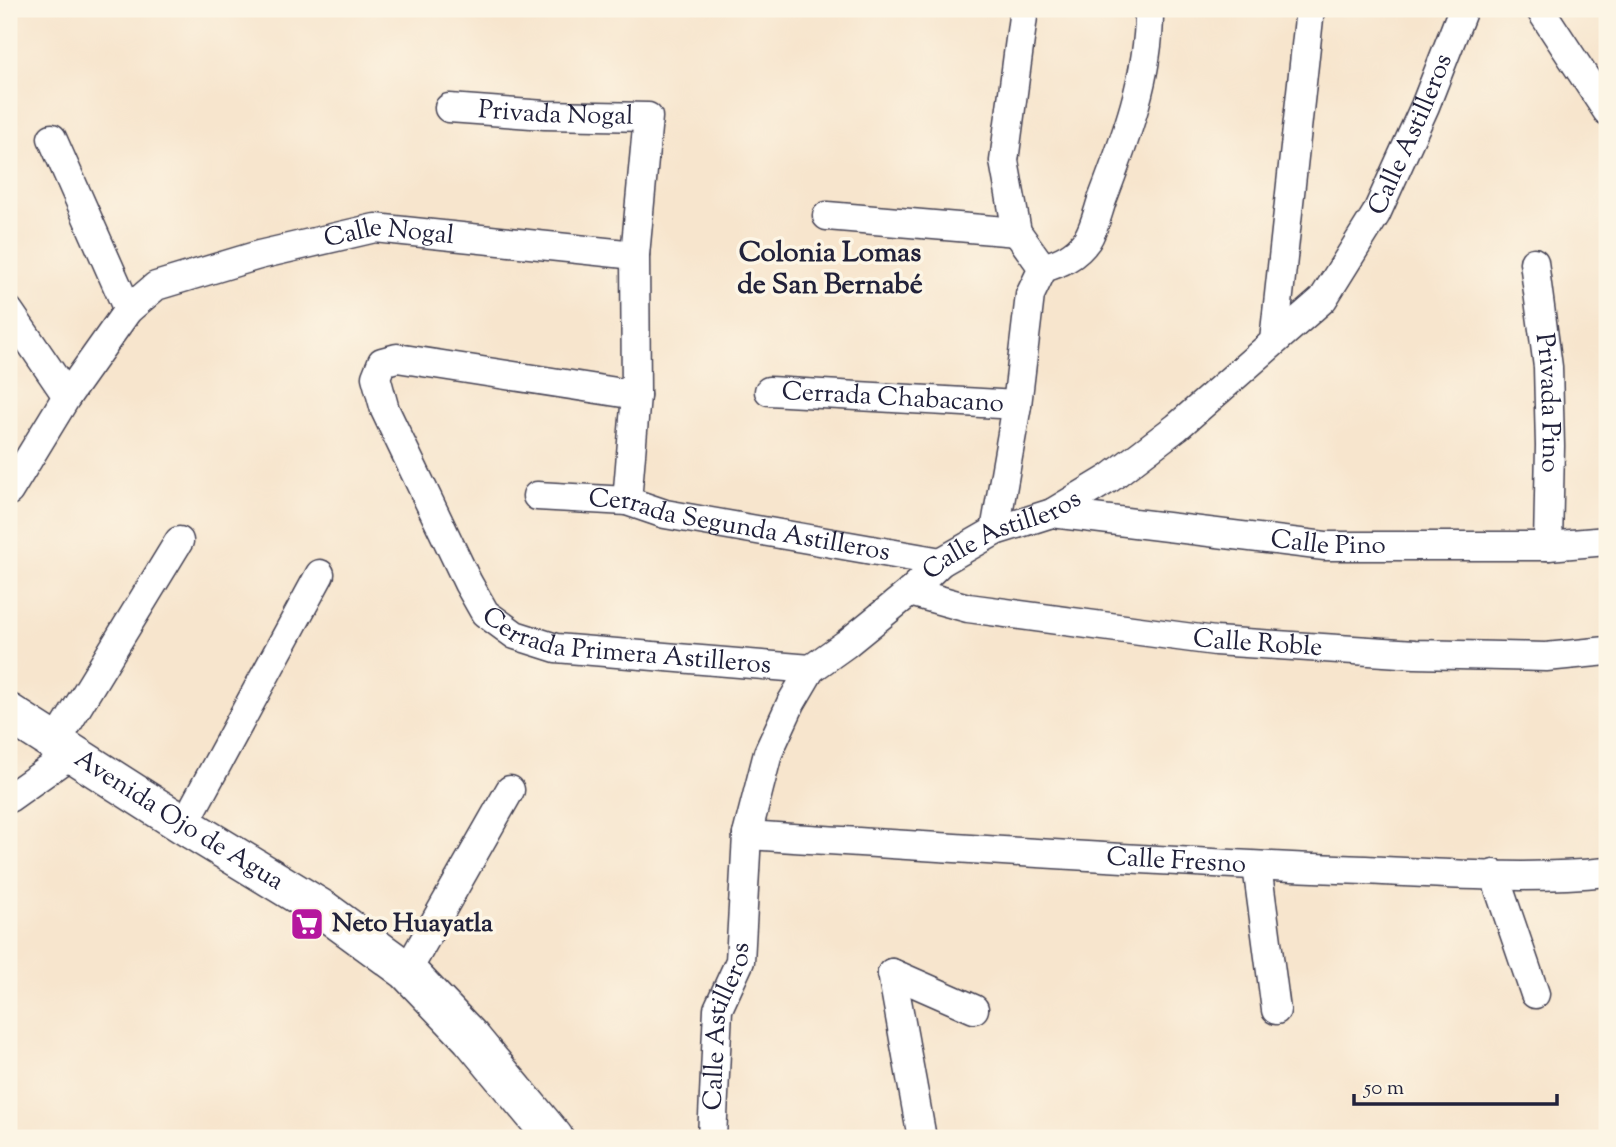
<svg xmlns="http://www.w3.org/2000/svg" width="1616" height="1147" viewBox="0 0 1616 1147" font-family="'Sorts Mill Goudy',serif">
  <rect width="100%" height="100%" fill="#fcf5e5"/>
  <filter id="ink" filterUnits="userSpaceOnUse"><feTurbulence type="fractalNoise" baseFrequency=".0143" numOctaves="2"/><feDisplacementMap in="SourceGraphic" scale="14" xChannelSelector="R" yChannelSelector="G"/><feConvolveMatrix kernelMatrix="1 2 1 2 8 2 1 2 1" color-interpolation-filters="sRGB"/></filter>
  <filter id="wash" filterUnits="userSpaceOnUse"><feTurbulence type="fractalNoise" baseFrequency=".00686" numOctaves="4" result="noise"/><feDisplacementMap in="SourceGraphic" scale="28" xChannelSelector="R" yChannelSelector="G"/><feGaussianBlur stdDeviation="1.57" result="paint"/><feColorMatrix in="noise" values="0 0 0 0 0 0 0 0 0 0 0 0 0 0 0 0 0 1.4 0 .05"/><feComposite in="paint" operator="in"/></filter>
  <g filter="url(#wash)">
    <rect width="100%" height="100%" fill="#f7e5cd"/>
  </g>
  <g filter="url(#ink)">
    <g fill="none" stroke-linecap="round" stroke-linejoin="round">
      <defs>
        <g id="street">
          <path d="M1540 9 1607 111"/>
          <path id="s1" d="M449 108 545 115 648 117 635 255 636 395 627 501"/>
          <path d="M52 138 128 310"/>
          <path d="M827 216 1017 232"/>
          <path id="s2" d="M1534 262 1548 367 1550 446 1548 546"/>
          <path d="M1043 268C1060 263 1076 256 1087 240 1094 229 1098 212 1102 200 1125 140 1150 74 1149 9"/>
          <path d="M9 311 67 396"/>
          <path d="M1274 341 1310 9"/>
          <path id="s3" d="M769 391 1017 405"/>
          <path id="s4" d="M636 395 397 358 382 362 376 377 385 410 468 583 485 613 515 635 556 648 811 669"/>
          <path id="s5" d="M9 491 67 396 128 310 156 286 259 255 375 228 635 255"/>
          <path id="s6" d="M537 496 627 501 665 514 941 562"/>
          <path id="s7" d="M1052 513 1325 546H1548L1607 541"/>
          <path d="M995 531 1017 405 1030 295 1043 268 1017 232 1004 161 1024 9"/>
          <path id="s8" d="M910 592 968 608 1215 641 1415 654 1546 657 1607 651"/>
          <path d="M55 744 179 541"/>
          <path d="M9 798 71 754"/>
          <path d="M184 825 320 574"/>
          <path id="s9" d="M747 835C944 847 1141 861 1338 869 1427 872 1519 881 1607 872"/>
          <path d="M1257 866 1276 1010"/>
          <path d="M1494 874 1535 994"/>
          <path d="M407 971 510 790"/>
          <path d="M892 973 922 1138"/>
          <path d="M892 973 974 1009"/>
          <path id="s10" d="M712 1138 718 1009 740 961 747 835 768 753 791 703 811 669 846 644 910 592 941 562 995 531 1052 513 1110 478 1177 427 1323 299 1376 214 1425 106 1463 9"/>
        </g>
        <g id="secondary">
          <path id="s11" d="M9 713 184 825 325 911 407 971 471 1038 554 1138"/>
        </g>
      </defs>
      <use href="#street" stroke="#423f51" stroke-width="31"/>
      <use href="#secondary" stroke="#423f51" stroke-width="41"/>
      <use href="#street" stroke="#fff" stroke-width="28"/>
      <use href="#secondary" stroke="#fff" stroke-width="38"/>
    </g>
  </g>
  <defs>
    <symbol id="supermarket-square" viewBox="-11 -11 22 22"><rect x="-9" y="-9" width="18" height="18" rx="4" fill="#b5179e" stroke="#fcf5e5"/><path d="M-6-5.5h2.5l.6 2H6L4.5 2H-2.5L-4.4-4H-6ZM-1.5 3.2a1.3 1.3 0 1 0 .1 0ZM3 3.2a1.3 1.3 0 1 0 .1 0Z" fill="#fff"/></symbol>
  </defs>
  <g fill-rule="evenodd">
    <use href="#supermarket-square" x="288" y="905" width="38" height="38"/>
  </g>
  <g text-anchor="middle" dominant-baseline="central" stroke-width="7" stroke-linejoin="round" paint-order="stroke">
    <g font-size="26" fill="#22223b" stroke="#fcf5e5">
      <text stroke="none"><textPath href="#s1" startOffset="107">Privada Nogal</textPath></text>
      <text stroke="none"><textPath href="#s10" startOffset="1311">Calle Astilleros</textPath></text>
      <text stroke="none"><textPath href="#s5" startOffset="494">Calle Nogal</textPath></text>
      <text stroke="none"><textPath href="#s3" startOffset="124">Cerrada Chabacano</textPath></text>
      <text stroke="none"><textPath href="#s2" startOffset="142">Privada Pino</textPath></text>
      <text stroke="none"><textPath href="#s6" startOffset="205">Cerrada Segunda Astilleros</textPath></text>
      <text stroke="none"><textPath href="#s10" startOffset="723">Calle Astilleros</textPath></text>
      <text stroke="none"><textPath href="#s7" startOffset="278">Calle Pino</textPath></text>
      <text stroke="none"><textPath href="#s4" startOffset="682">Cerrada Primera Astilleros</textPath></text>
      <text stroke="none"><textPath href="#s8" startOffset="352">Calle Roble</textPath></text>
      <text stroke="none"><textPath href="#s11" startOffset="201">Avenida Ojo de Agua</textPath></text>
      <text stroke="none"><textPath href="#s9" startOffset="430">Calle Fresno</textPath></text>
      <text stroke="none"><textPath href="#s10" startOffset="114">Calle Astilleros</textPath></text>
    </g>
    <g font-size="26" font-weight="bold" fill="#22223b" stroke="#fcf5e5" text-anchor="start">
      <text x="332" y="924">Neto Huayatla</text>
    </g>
    <g font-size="28" font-weight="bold" fill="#22223b" stroke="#fcf5e5">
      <text x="830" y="254">Colonia Lomas<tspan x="830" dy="32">de San Bernabé</tspan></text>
    </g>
  </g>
  <rect width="1616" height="1147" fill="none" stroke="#fcf5e5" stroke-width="35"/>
  <path d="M1354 1094v10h203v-10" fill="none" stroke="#22223b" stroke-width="3.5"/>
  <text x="1364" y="1094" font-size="21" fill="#22223b" stroke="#fcf5e5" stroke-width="5" paint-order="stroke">50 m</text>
</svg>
